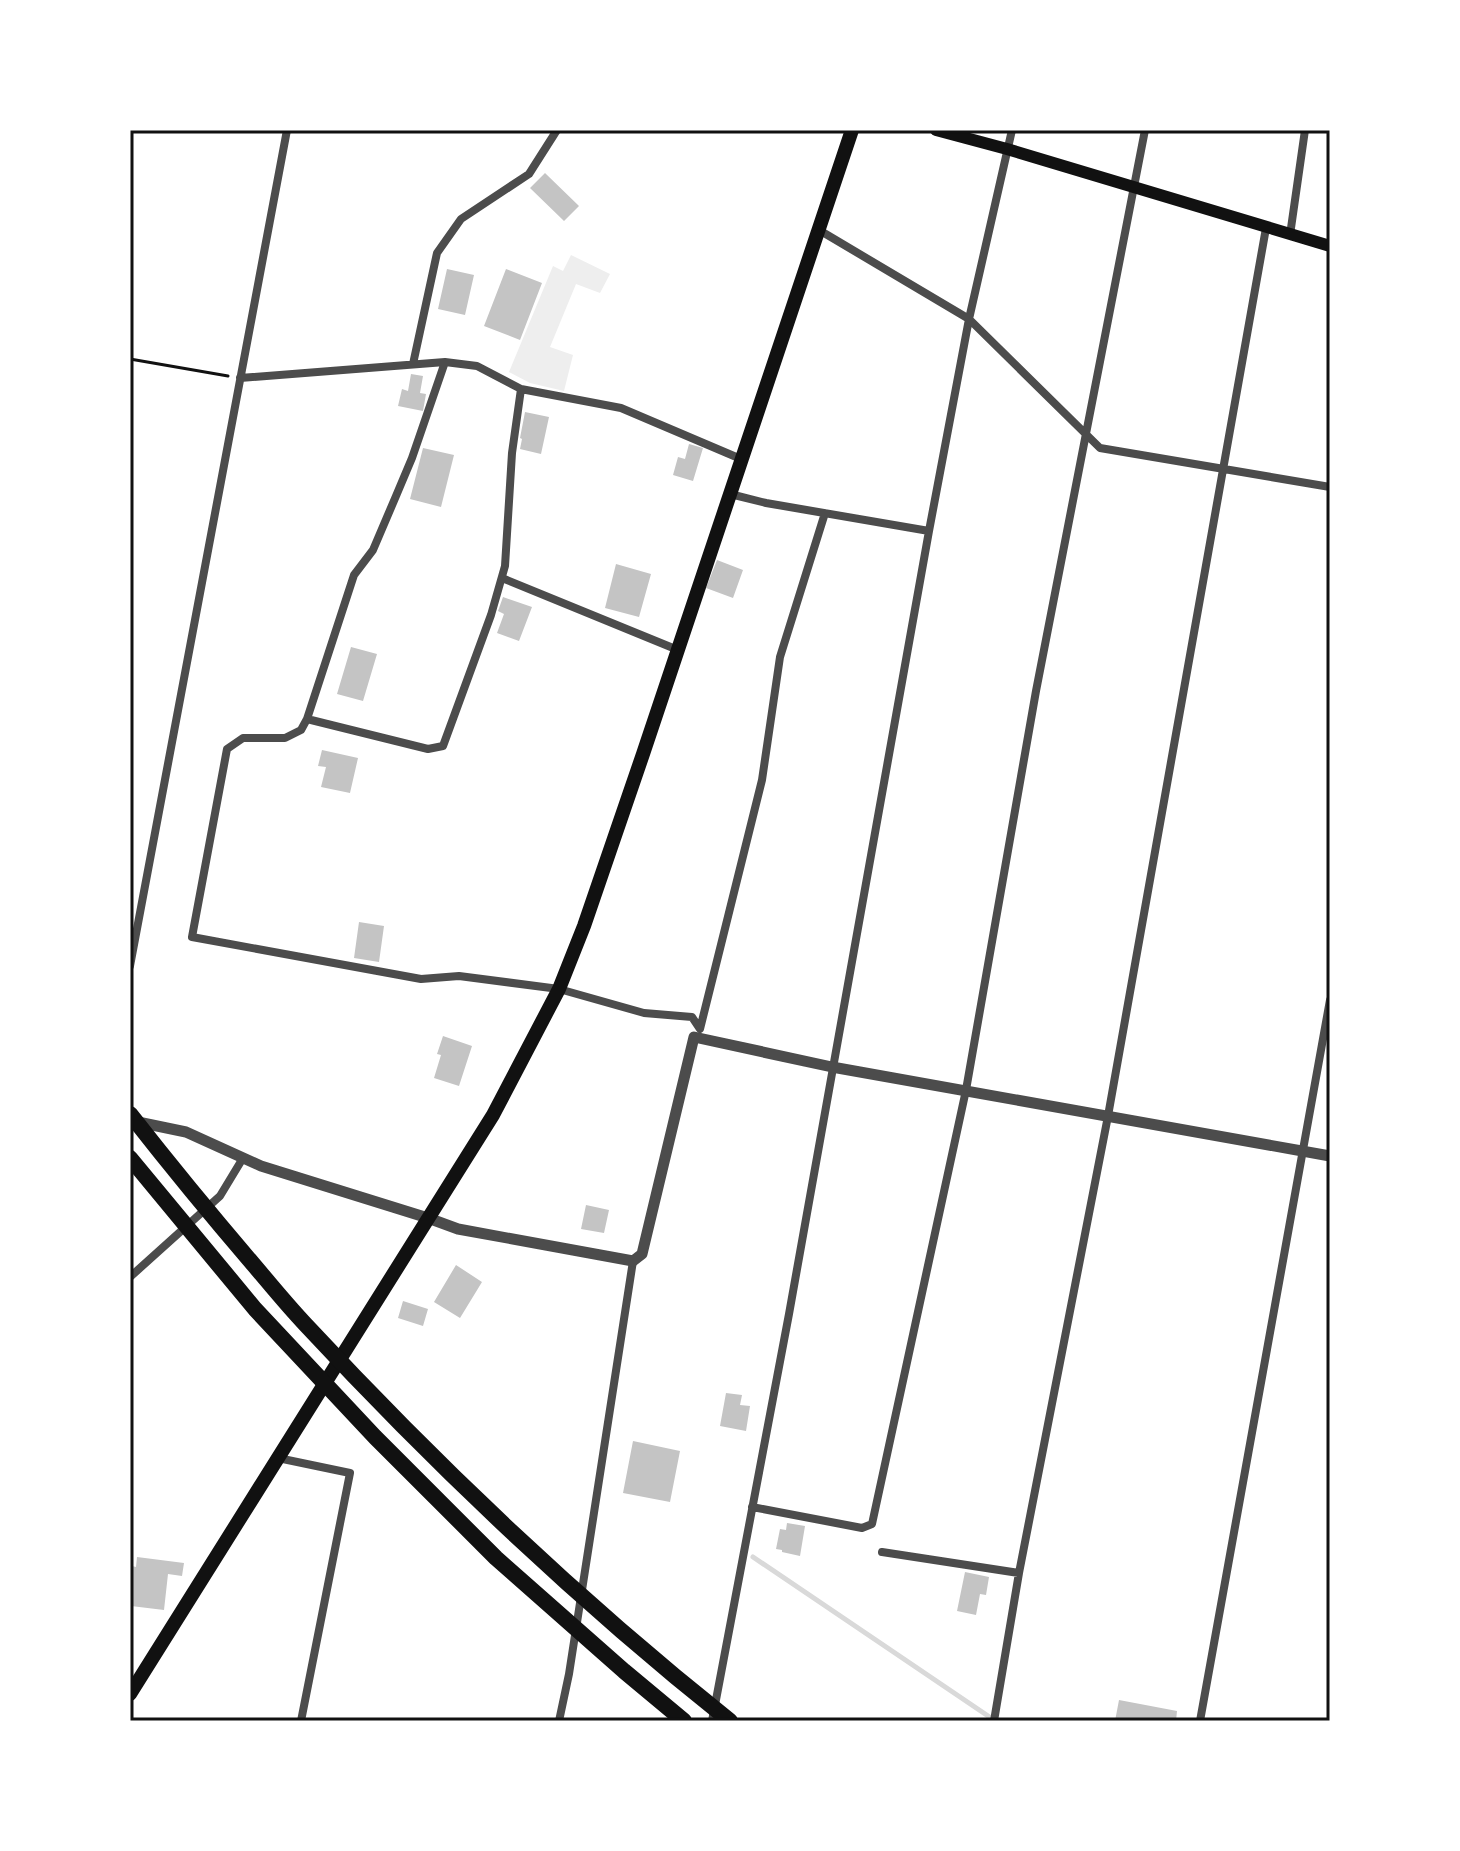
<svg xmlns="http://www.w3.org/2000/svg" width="1460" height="1851" viewBox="0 0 1460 1851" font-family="Mulish,sans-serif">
  <rect width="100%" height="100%" fill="#fff"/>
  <path fill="#eee" d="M571 255 610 274 600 293 576 284 550 347 573 355 564 391 530 383 509 372 553 266 563 271Z"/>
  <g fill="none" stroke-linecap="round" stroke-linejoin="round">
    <path stroke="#d9d9d9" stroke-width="5" d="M753 1557 994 1720"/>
  </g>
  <path fill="#c4c4c4" d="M545 173 579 206 564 221 530 188Z
    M447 269 474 275 465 315 438 309Z
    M506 269 542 283 520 340 484 326Z
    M411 374 423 376 420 393 426 394 423 411 398 406 402 389 408 391Z
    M525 412 549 417 541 454 520 449 522 439 520 438Z
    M689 444 703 448 693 481 673 475 678 457 685 459Z
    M423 448 454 455 441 507 410 499Z
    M717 560 743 570 733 598 706 588Z
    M616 564 651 574 639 617 605 608Z
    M503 597 532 607 519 641 497 633 504 614 498 611Z
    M351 647 377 654 363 701 337 694Z
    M322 750 358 758 350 793 321 787 326 767 318 766Z
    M359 922 384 926 379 962 354 958Z
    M443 1036 472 1046 459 1086 434 1078 441 1055 437 1054Z
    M586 1205 609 1210 604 1233 581 1229Z
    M456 1265 482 1282 460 1318 434 1302Z
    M403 1301 428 1309 423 1326 398 1318Z
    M726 1393 742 1395 740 1405 750 1406 746 1431 720 1426Z
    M633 1441 680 1451 670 1502 623 1493Z
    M787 1523 805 1526 800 1556 782 1552V1550L776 1549 780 1529 786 1530Z
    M137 1557 184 1563 182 1576 168 1574 164 1610 131 1606 132 1593H130V1581L132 1566 136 1567Z
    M965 1572 989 1577 986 1595 980 1594 976 1615 957 1611Z
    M1119 1700 1177 1711 1176 1721H1115Z"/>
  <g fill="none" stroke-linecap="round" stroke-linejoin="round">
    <path stroke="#111" stroke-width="3" d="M130 359 228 376"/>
    <path stroke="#4c4c4c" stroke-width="8" d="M819 230 969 319 1100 448 1330 487
      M1290 235 1305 130
      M445 362 412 458 396 496 373 550 354 575 307 719 301 730 285 738H243L227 749 192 937 421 979 459 976 559 989 644 1013 692 1017 700 1029 762 780 780 657 825 513
      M413 364 437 253 461 219 529 174 557 130
      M240 378 445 362 477 366 521 389 621 408 741 459
      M730 494 766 503 929 531
      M502 578 678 650
      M307 719 428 749 443 746 491 615 505 566 512 453 521 389
      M130 966 287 130
      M130 1277 220 1196 243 1158
      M278 1458 350 1473 301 1721
      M752 1507 862 1528 872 1524 966 1090 1036 691 1145 130
      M882 1552 1019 1573
      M559 1721 569 1674 633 1261
      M712 1721 789 1314 929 531 969 319 1012 130
      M994 1721 1019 1573 1108 1116 1266 228
      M1200 1721 1330 1000"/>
    <path stroke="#4c4c4c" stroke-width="11" d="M133 1121 186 1132 261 1166 428 1218 458 1229 633 1261 642 1254 694 1037 832 1067 1330 1156"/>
    <path stroke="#111" stroke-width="12" d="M936 130 1007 149 1330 246"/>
    <path stroke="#111" stroke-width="14" d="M130 1694 493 1115 559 989 584 926 643 754 852 130"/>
    <path stroke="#111" stroke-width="16" d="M130 1114C170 1165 211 1215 253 1264 270 1284 287 1305 305 1324 437 1466 578 1600 730 1721
      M130 1158 255 1309 375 1437 496 1558 624 1671 684 1721"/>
  </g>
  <rect width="1460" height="1851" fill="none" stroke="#ffffff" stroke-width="264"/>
  <rect x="132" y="132" width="1196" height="1587" fill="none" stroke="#111" stroke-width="3"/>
</svg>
